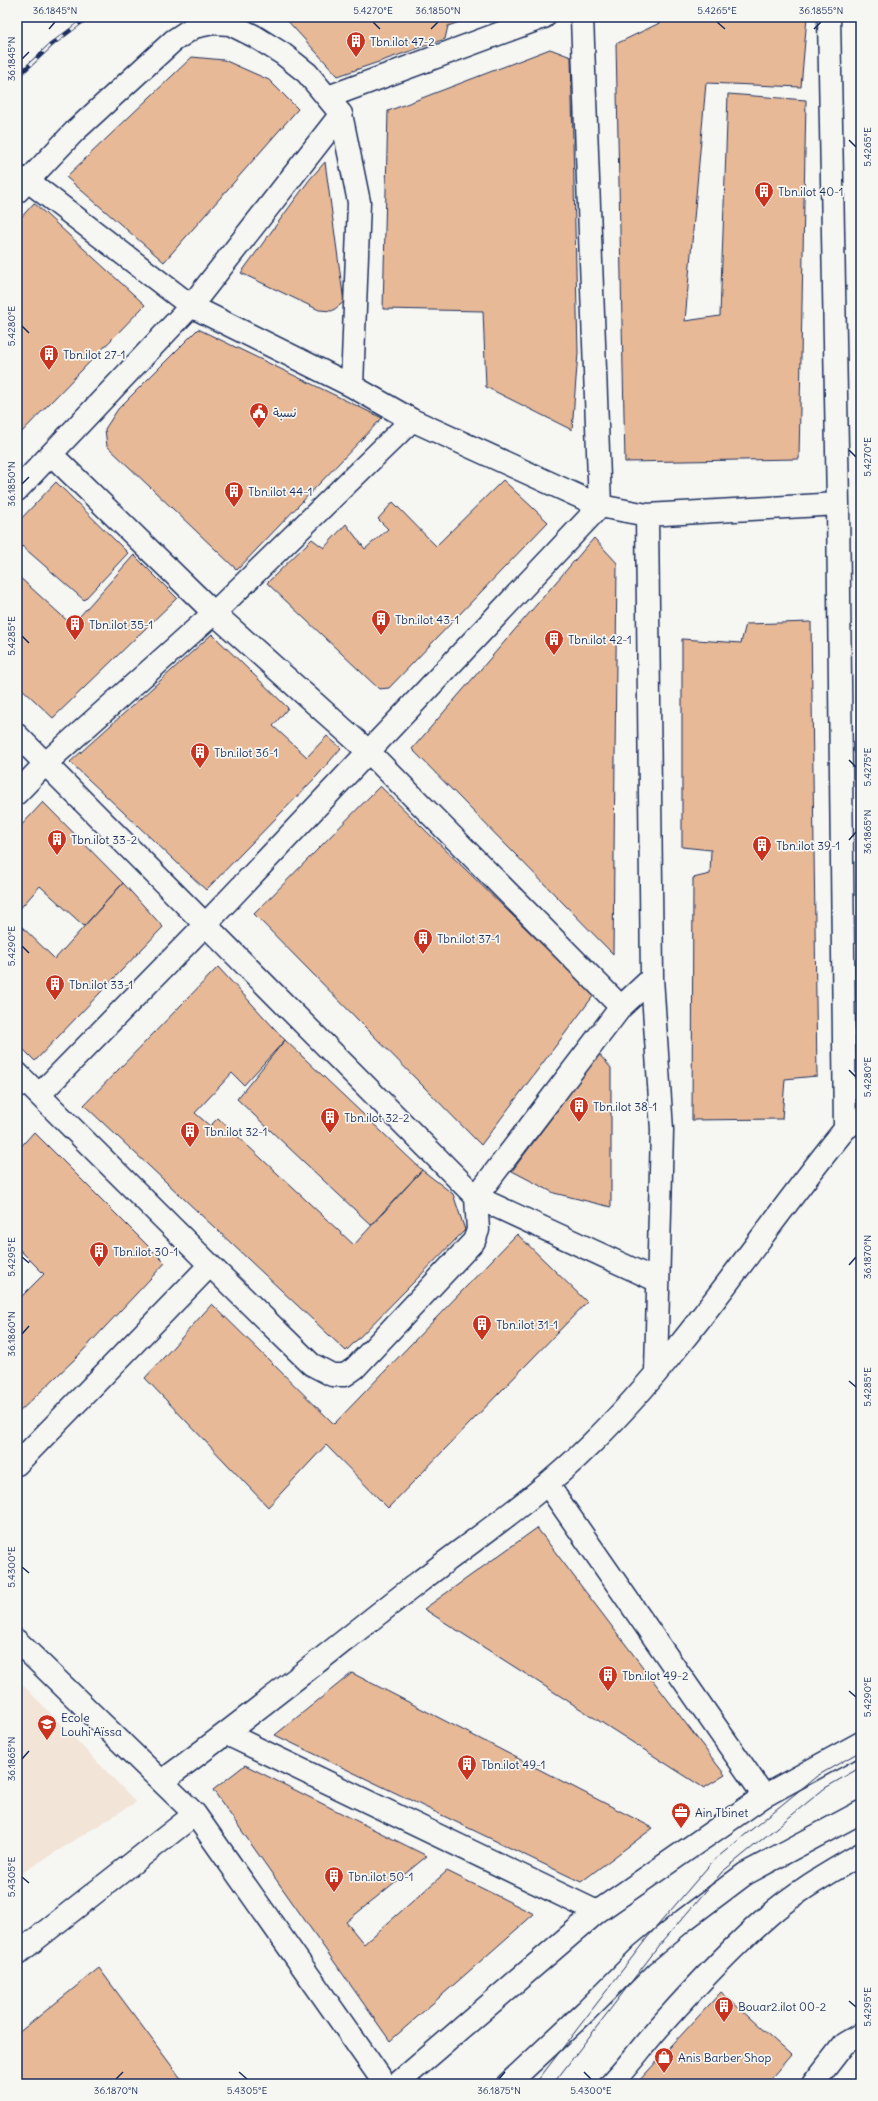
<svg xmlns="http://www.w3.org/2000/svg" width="878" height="2101" viewBox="0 0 878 2101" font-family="Delius,'Playpen Sans Arabic',sans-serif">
  <rect width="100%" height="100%" fill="#f6f6f2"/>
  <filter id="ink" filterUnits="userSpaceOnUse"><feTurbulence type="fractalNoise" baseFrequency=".025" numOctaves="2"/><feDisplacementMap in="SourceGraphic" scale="8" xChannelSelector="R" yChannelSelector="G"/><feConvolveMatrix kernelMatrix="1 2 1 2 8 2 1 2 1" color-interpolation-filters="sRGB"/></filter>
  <g filter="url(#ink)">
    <path fill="#f2e4d7" d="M17 1679 136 1802 17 1876Z"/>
    <path fill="#e7b997" stroke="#1b2f5e" d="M284 17H474L448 26 445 39 338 76Z
      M672 17H807L801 87 706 83 685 321 720 316 728 94 806 100 799 459 625 462 616 44Z
      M550 49 571 57 578 353 572 430 486 387 483 311 383 309 388 111Z
      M192 57 224 60 269 80 298 109 164 262 66 177Z
      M325 162 344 302 332 311 319 310 241 273 310 179Z
      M34 203 145 305 17 437V222Z
      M198 329 382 418 237 570 107 446 105 429 118 409Z
      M503 480 548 522 389 688 379 689 267 583 312 539 324 548 346 524 365 549 388 529 378 519 393 502 436 546Z
      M56 482 128 553 84 600 22 546 17 553V523Z
      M594 538 617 563 613 954 412 749Z
      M134 555 177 598 53 718 17 684V575L72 625Z
      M811 622 817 1076 785 1079 782 1119 692 1120 693 878 710 874 711 850 682 847V639L741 643 746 624Z
      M212 634 288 708 273 726 307 757 327 736 341 748 317 776 206 890 70 762Z
      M380 786 594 995 481 1145 254 914Z
      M43 802 123 883 84 926 40 886 17 912V830Z
      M123 883 163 927 35 1061 17 1043V922L55 959Z
      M218 967 285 1040 244 1085 232 1073 195 1113 210 1126 218 1118 354 1245 422 1170 453 1194 465 1230 346 1351 84 1105Z
      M285 1040 422 1170 371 1225 237 1099Z
      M599 1054 611 1068V1207L554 1193 512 1171Z
      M34 1132 165 1263 76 1358 17 1414V1301L44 1274 17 1247V1151Z
      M517 1234 587 1302 388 1508 326 1445 268 1507 145 1378 212 1304 334 1424Z
      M537 1528 725 1775 704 1788 424 1609Z
      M352 1673 653 1828 581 1882 275 1735Z
      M245 1765 427 1856 346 1922 364 1944 447 1871 534 1914 390 2041 213 1790Z
      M99 1968 185 2084H17V2034Z
      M721 1992 791 2055 766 2084H636Z"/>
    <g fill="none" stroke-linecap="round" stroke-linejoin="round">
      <defs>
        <path id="street" d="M829 17 838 504 845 1129
          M328 97 544 17
          M27 180 191 306 352 386 412 420 600 506 582 17
          M18 191 75 131 173 41 194 27 213 23 230 24 254 36 283 54 307 73 341 114 359 202 352 386
          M52 455 214 613 369 752 621 1007
          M17 490 191 306 341 114
          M647 515 652 978 662 1130 656 1372
          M17 735 476 1197 658 1281
          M17 793 46 763 214 613 412 420
          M17 1073 210 1265 311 1364 332 1375H345L355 1368 474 1241 478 1230 476 1197 621 1007 652 978
          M39 1095 205 925 600 506 647 515 838 504
          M17 1464 210 1265
          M548 1485 764 1796
          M17 1641 195 1814 385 2084
          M227 1734 597 1912
          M162 1781C250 1717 333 1649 419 1582 477 1537 538 1497 590 1445 686 1351 760 1233 845 1129L861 1118
          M17 1954 195 1814
          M397 2084 597 1912 764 1796 861 1743
          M813 2084 844 2044 861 2034"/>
        <path id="primary" d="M508 2084 586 2011 642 1955 684 1920 745 1874 861 1812
          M611 2084C629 2065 644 2044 662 2024 695 1987 730 1949 768 1916 795 1892 829 1873 861 1854"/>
      </defs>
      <use href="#street" stroke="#1b2f5e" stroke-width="25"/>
      <use href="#primary" stroke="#1b2f5e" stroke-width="25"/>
      <use href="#street" stroke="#f6f6f2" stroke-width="22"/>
      <use href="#primary" stroke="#f6f6f2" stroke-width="22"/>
      <path stroke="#1b2f5e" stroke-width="1" d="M535 2084 647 1938 713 1861 817 1776 861 1751
        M553 2084 658 1947 722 1872 825 1788 861 1767"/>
      <defs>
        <path id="rail" d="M17 77 51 45 88 17"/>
      </defs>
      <use href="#rail" stroke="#1b2f5e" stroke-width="4.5"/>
      <use href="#rail" stroke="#f6f6f2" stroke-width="3" stroke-dasharray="9" stroke-linecap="butt"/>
    </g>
  </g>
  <path fill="none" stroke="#1b2f5e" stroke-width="1.5" d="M373 22 380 29M717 22 725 29M49 29 55 22M431 29 438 22M814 29 821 22M22 59 29 52M849 140 856 147M22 326 29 333M849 450 856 457M22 484 29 477M22 636 29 643M849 760 856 767M849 840 856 832M22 946 29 953M849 1070 856 1077M22 1257 29 1263M849 1265 856 1257M22 1334 29 1326M849 1381 856 1387M22 1567 29 1573M849 1691 856 1697M22 1759 29 1751M22 1877 29 1883M849 2001 856 2007M239 2072 247 2079M584 2072 591 2079M116 2079 123 2072M499 2079 505 2072"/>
  <defs>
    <symbol id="building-pin" viewBox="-11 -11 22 30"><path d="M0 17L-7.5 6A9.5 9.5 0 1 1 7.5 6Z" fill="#c8321e" stroke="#f6f6f2"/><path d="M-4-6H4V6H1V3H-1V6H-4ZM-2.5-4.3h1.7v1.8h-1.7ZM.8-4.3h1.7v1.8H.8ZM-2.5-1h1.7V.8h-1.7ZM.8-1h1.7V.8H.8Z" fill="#fff"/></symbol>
    <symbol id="civic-pin" viewBox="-11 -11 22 30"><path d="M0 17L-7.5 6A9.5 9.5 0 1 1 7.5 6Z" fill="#c8321e" stroke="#f6f6f2"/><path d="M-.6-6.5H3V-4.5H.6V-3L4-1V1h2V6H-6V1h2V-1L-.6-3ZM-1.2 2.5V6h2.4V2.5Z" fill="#fff"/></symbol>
    <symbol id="school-pin" viewBox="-11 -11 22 30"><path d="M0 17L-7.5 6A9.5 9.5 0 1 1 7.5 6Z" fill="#c8321e" stroke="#f6f6f2"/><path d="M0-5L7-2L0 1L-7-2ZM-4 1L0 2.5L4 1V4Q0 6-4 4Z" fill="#fff"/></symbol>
    <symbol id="office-pin" viewBox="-11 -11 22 30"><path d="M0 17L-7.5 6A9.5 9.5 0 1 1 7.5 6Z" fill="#c8321e" stroke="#f6f6f2"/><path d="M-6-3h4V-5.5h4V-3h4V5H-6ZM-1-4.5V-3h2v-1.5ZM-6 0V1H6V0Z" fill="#fff"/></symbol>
    <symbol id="shop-pin" viewBox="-11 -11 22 30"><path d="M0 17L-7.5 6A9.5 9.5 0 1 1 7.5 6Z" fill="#c8321e" stroke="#f6f6f2"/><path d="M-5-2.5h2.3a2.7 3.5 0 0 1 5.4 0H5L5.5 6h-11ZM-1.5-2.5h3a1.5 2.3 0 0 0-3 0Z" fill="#fff"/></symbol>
  </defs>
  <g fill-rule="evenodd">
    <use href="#building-pin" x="345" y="30" width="22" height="30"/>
    <use href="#building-pin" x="753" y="180" width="22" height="30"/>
    <use href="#building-pin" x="38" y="343" width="22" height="30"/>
    <use href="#civic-pin" x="248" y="401" width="22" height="30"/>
    <use href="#building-pin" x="223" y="480" width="22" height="30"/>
    <use href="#building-pin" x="370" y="608" width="22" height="30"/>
    <use href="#building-pin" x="64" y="613" width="22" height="30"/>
    <use href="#building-pin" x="543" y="628" width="22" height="30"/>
    <use href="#building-pin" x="189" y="741" width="22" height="30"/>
    <use href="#building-pin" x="46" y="828" width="22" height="30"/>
    <use href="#building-pin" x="751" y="834" width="22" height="30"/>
    <use href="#building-pin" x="412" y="927" width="22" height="30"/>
    <use href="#building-pin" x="44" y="973" width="22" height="30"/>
    <use href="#building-pin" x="568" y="1095" width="22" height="30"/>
    <use href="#building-pin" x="319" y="1106" width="22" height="30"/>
    <use href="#building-pin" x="179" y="1120" width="22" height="30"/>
    <use href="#building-pin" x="88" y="1240" width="22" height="30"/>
    <use href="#building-pin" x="471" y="1313" width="22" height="30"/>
    <use href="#building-pin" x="597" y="1664" width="22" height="30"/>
    <use href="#school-pin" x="36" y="1713" width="22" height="30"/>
    <use href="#building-pin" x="456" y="1753" width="22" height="30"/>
    <use href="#office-pin" x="670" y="1801" width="22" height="30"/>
    <use href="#building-pin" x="323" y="1865" width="22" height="30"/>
    <use href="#building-pin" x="713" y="1995" width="22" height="30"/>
    <use href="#shop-pin" x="653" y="2046" width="22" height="30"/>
  </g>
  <g text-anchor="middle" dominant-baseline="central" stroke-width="3.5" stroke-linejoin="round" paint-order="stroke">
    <g font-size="12" fill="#1b2f5e" stroke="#f6f6f2" text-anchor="start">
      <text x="370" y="41">Tbn.ilot 47-2</text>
      <text x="778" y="191">Tbn.ilot 40-1</text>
      <text x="63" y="354">Tbn.ilot 27-1</text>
      <text x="273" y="412">نسبة</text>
      <text x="248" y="491">Tbn.ilot 44-1</text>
      <text x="395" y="619">Tbn.ilot 43-1</text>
      <text x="89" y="624">Tbn.ilot 35-1</text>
      <text x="568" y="639">Tbn.ilot 42-1</text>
      <text x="214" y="752">Tbn.ilot 36-1</text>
      <text x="71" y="839">Tbn.ilot 33-2</text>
      <text x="776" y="845">Tbn.ilot 39-1</text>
      <text x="437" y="938">Tbn.ilot 37-1</text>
      <text x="69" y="984">Tbn.ilot 33-1</text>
      <text x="593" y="1106">Tbn.ilot 38-1</text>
      <text x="344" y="1117">Tbn.ilot 32-2</text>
      <text x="204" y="1131">Tbn.ilot 32-1</text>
      <text x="113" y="1251">Tbn.ilot 30-1</text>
      <text x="496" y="1324">Tbn.ilot 31-1</text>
      <text x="622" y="1675">Tbn.ilot 49-2</text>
      <text x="61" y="1717">Ecole<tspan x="61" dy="14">Louhi Aïssa</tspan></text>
      <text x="481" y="1764">Tbn.ilot 49-1</text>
      <text x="695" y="1812">Ain Tbinet</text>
      <text x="348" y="1876">Tbn.ilot 50-1</text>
      <text x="738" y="2006">Bouar2.ilot 00-2</text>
      <text x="678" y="2057">Anis Barber Shop</text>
    </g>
  </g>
  <rect width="878" height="2101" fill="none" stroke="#f6f6f2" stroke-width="44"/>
  <rect x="22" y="22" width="834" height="2057" fill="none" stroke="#1b2f5e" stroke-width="1.5"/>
  <g font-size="10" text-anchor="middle" fill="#1b2f5e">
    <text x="55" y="14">36.1845°N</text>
    <text x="373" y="14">5.4270°E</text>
    <text x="438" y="14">36.1850°N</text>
    <text x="717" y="14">5.4265°E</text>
    <text x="821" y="14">36.1855°N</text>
    <text transform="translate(11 59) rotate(-90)" y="4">36.1845°N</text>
    <text transform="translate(867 147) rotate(-90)" y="4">5.4265°E</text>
    <text transform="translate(11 326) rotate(-90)" y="4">5.4280°E</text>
    <text transform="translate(867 457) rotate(-90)" y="4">5.4270°E</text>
    <text transform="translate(11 484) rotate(-90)" y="4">36.1850°N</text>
    <text transform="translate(11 636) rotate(-90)" y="4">5.4285°E</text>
    <text transform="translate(867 767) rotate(-90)" y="4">5.4275°E</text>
    <text transform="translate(867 832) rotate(-90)" y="4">36.1865°N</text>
    <text transform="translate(11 946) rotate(-90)" y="4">5.4290°E</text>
    <text transform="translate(867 1077) rotate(-90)" y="4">5.4280°E</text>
    <text transform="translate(11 1257) rotate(-90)" y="4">5.4295°E</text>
    <text transform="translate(867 1257) rotate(-90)" y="4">36.1870°N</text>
    <text transform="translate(11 1334) rotate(-90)" y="4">36.1860°N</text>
    <text transform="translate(867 1387) rotate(-90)" y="4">5.4285°E</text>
    <text transform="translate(11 1567) rotate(-90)" y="4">5.4300°E</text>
    <text transform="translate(867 1697) rotate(-90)" y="4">5.4290°E</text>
    <text transform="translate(11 1759) rotate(-90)" y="4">36.1865°N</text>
    <text transform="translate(11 1877) rotate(-90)" y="4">5.4305°E</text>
    <text transform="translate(867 2007) rotate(-90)" y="4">5.4295°E</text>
    <text x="116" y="2094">36.1870°N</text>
    <text x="247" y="2094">5.4305°E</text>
    <text x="499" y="2094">36.1875°N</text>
    <text x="591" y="2094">5.4300°E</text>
  </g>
</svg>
